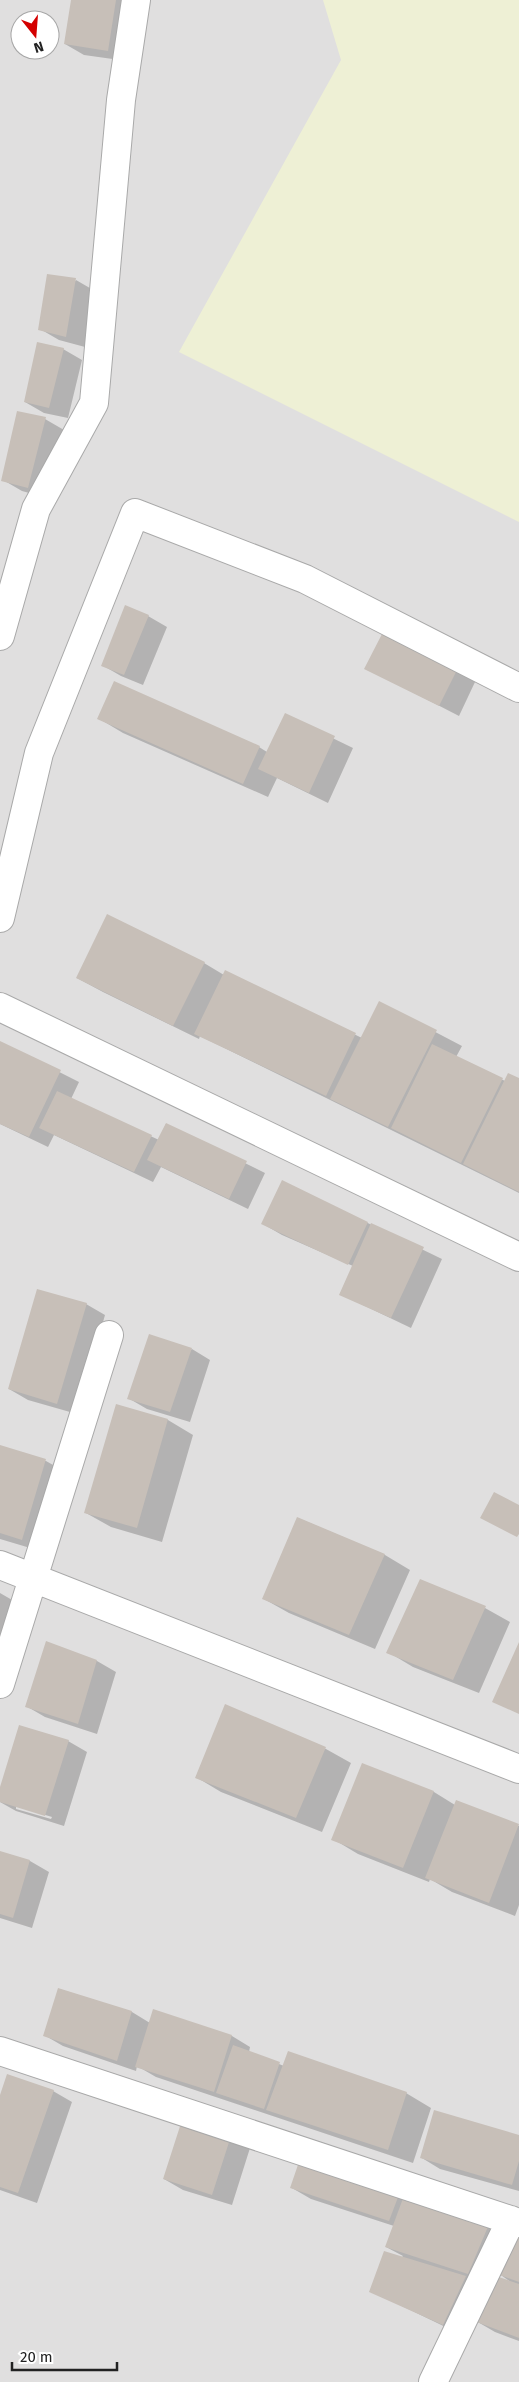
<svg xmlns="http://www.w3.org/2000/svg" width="519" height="2382" viewBox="0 0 519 2382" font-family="'Fira Sans',sans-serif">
  <rect width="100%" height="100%" fill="#f2efe9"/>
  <path fill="#e0dfdf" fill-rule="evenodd" d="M0 0H519V2382H0ZM20 20H50V50H20Z"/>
  <path fill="#eef0d5" d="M323 0H519V522L179 352 341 60Z"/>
  <path fill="#0003" fill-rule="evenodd" d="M72 0H137L127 61 84 55 65 44Z
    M76 280 95 291 85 347 59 340 40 329Z
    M63 349 82 360 68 418 44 413 25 402Z
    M45 419 64 430 47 498 22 491 3 480Z
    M148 616 167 627 143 685 121 676 102 665Z
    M366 668 456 671 475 682 459 716Z
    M285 715 353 748 328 803 277 778 268 797 123 733 98 718 259 747 267 752Z
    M204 963 224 975 226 972 362 1038 380 1003 462 1046 456 1057 505 1081 519 1079V1193L200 1036 199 1039 103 992 77 978Z
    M0 1042 79 1082 71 1099 159 1140 166 1124 265 1173 248 1209 161 1167 153 1182 54 1135 48 1147 0 1124Z
    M283 1182 442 1259 411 1328 340 1294 353 1266 282 1235 263 1224Z
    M86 1304 105 1315 77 1414 28 1400 9 1389Z
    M192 1349 210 1360 190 1422 147 1409 128 1398Z
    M117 1406 168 1420 193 1435 162 1542 111 1527 86 1513Z
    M0 1447 46 1461 71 1475 47 1553 0 1539Z
    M298 1518 385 1555 410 1570 375 1649 289 1613 264 1599Z
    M0 1593 26 1608 0 1690Z
    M485 1608 510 1622 479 1693 413 1667 388 1652Z
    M47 1643 97 1661 116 1672 97 1734 45 1717 26 1706Z
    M226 1706 326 1749 351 1763 322 1832 221 1792 196 1777Z
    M68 1741 87 1752 64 1826 16 1811 0 1802V1791ZM16 1806 52 1817 51 1819 16 1809Z
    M363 1765 434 1792 455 1805 456 1802 519 1826V1905L515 1916 452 1892 430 1879 429 1882 358 1854 333 1839Z
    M0 1852 30 1861 49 1872 32 1928 0 1918Z
    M59 1989 132 2012 150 2023 232 2036 250 2047 249 2052 284 2066 406 2093 431 2108 413 2163 156 2077 137 2066 136 2071 63 2046 44 2035Z
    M53 2091 72 2102 37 2203 0 2190V2099Z
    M519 2136V2191L440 2169 422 2158Z
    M231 2137 250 2148 232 2205 183 2190 164 2179Z
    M301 2161 508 2234 462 2335 371 2291 403 2256 386 2247 394 2226 311 2199 292 2188Z
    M519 2231V2341L495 2332 476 2321 512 2283 498 2273Z"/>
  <path fill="#c7bfb8" d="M71 0H116L108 51 64 44Z
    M47 274 76 278 66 337 38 330Z
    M37 342 64 348 49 408 24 402Z
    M17 411 46 417 28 488 1 481Z
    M125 605 149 615 124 675 101 666Z
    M382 634 457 670 439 706 364 669Z
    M114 681 260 746 243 784 97 719Z
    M285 713 335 736 309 793 258 769Z
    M107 914 205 962 173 1026 76 978Z
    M225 970 356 1033 326 1096 194 1034Z
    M379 1001 437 1030 388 1127 330 1099Z
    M0 1041 61 1070 29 1137 0 1124Z
    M432 1044 503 1078 461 1163 391 1128Z
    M508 1073 519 1078V1192L463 1164Z
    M57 1091 152 1135 134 1172 39 1128Z
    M166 1123 247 1161 229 1199 147 1160Z
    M282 1180 368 1222 348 1265 261 1224Z
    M371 1223 424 1247 391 1318 339 1295Z
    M37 1289 87 1303 57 1404 8 1389Z
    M149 1334 192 1348 170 1412 127 1399Z
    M116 1404 168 1419 137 1528 84 1513Z
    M0 1445 46 1459 22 1540 0 1533Z
    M494 1492 519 1505V1534L517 1537 480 1518Z
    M297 1517 385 1554 349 1635 262 1599Z
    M420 1579 486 1606 453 1680 386 1653Z
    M46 1641 97 1660 78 1724 25 1707Z
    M519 1642V1714L492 1702Z
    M225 1704 326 1747 296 1818 195 1778Z
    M19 1725 69 1740 45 1816 0 1802V1787Z
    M362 1763 434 1791 403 1868 331 1840Z
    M456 1800 519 1824 489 1903 425 1878Z
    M0 1851 30 1860 13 1918 0 1914Z
    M58 1988 132 2011 117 2061 43 2036Z
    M153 2009 232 2035 214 2092 135 2067Z
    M233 2045 280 2062 264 2109 216 2093Z
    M288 2051 407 2092 388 2150 266 2110Z
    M7 2074 54 2090 18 2193 0 2187V2095Z
    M434 2110 519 2135V2161L512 2185 420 2158Z
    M182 2120 231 2136 212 2195 163 2179Z
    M300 2159 400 2192 389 2221 290 2188Z
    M405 2193 490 2222 468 2274 385 2247Z
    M519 2228V2282L497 2274Z
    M384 2251 466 2276 443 2325 369 2292Z
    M496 2276 519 2284V2338L474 2321Z"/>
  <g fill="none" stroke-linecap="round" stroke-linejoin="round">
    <defs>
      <path id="street" d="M0 636 36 509 94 403 121 100 136 0
        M0 918 39 753 135 513 305 579 519 688
        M0 1007 519 1257
        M0 1565 519 1769
        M0 1684 109 1335
        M0 2051 519 2223
        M433 2382 511 2220"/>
    </defs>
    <use href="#street" stroke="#a9a9a9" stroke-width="30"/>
    <use href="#street" stroke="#fff" stroke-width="28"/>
  </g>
  <g transform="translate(35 35) rotate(163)"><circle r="24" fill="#ffffff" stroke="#a7a7a7"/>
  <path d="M0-4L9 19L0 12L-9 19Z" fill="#d40000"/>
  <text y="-8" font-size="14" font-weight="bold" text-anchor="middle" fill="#222222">N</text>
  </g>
  <path d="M12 2362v8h105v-8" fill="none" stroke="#222222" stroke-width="2.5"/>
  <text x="20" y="2362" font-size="15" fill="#222222" stroke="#ffffff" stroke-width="4" paint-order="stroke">20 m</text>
</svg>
